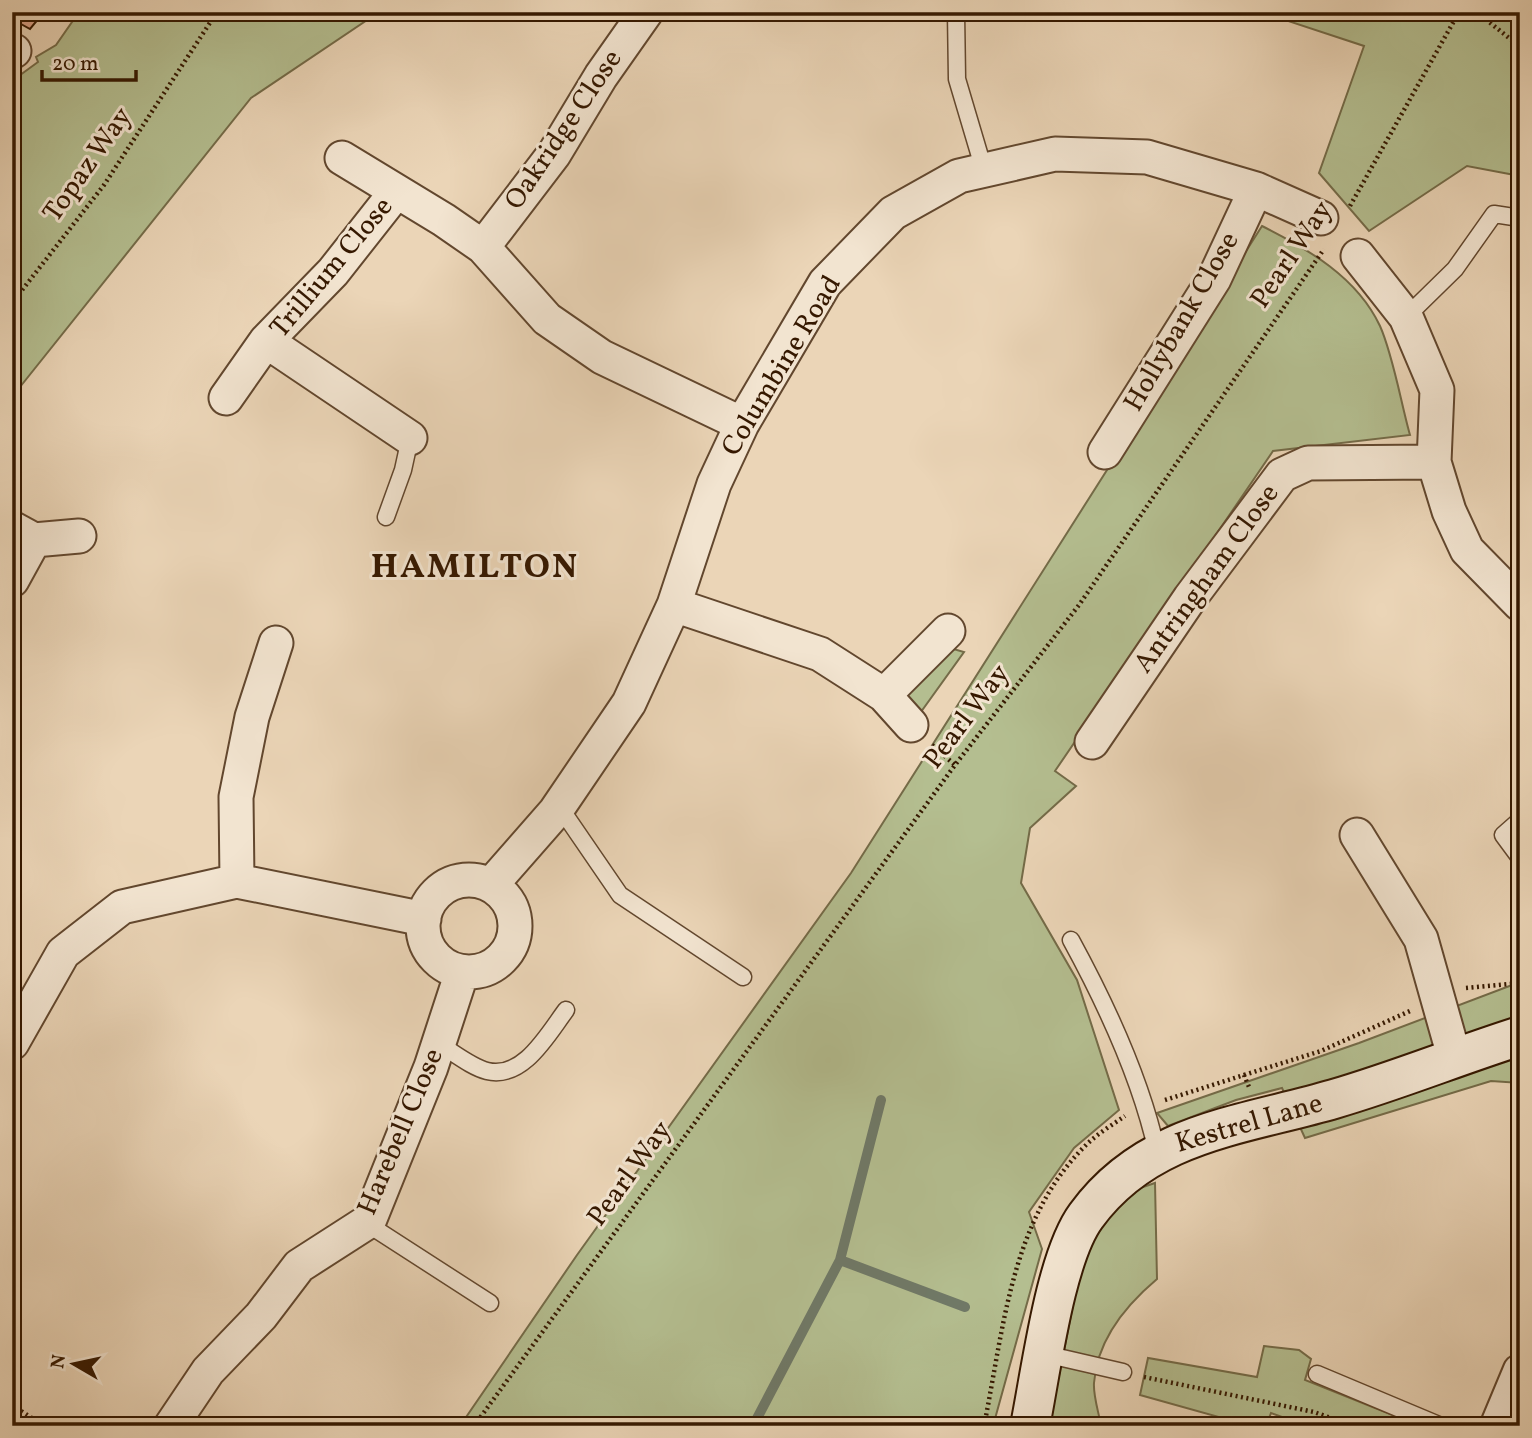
<svg xmlns="http://www.w3.org/2000/svg" width="1532" height="1438" viewBox="0 0 1532 1438" font-family="Vollkorn,serif">
  <rect width="100%" height="100%" fill="#ebd5b7"/>
  <filter id="stains"><feTurbulence type="fractalNoise" baseFrequency=".00286" numOctaves="4"/><feColorMatrix values="0 0 0 0 .2 0 0 0 0 .09 0 0 0 0 .02 0 0 0 .5 -.17"/></filter>
  <radialGradient id="worn" r=".72"><stop offset=".6" stop-color="#630" stop-opacity="0"/><stop offset="1" stop-color="#630" stop-opacity=".3"/></radialGradient>
  <path fill="#b4be90" stroke="#746b48" stroke-width="2" d="M79 12H379L251 98 12 397V81L38 62 36 57 56 45Z
    M1261 12H1520V176L1467 166 1369 231 1319 173 1364 46Z
    M1262 226C1308 249 1357 277 1380 326 1393 355 1401 403 1410 435L1273 451 1055 771 1076 786 1030 828 1021 883 1077 980 1119 1110 1074 1148 1029 1212 1042 1249 993 1426H460L577 1255 851 873Z
    M943 646 964 652 918 716 902 692Z
    M1520 982V1083L1491 1081 1305 1138 1282 1088 1236 1100 1168 1126 1157 1113 1359 1043Z
    M1155 1183 1157 1279C1125 1306 1097 1340 1094 1383 1093 1396 1099 1413 1101 1426H1049L1078 1280 1091 1239 1125 1193Z
    M1264 1346 1299 1350 1311 1359 1305 1380 1420 1426H1307L1271 1413 1266 1426H1228L1226 1419 1140 1395 1148 1358 1257 1377Z"/>
  <g fill="none" stroke-linecap="round" stroke-linejoin="round">
    <path stroke="#707967" stroke-width="10" d="M840 1260 965 1307
      M753 1426 840 1260 881 1100"/>
  </g>
  <path fill="#dfa68b" stroke="#351800" stroke-width="2" d="M12 12H44L30 29 12 19Z"/>
  <g fill="none" stroke-linecap="round" stroke-linejoin="round">
    <defs>
      <path id="lane" d="M956 12 957 79 984 170
        M1406 317 1455 269 1494 214 1520 218
        M386 517 403 470 410 438
        M559 806 620 895 743 977
        M1520 820 1503 835 1520 858
        M1071 940C1107 1006 1141 1079 1157 1152
        M439 1044C453 1052 471 1067 487 1071 523 1080 548 1034 566 1010
        M366 1223 490 1303
        M1045 1354 1123 1372
        M1317 1374 1441 1426"/>
      <path id="street" d="M12 52 14 51
        M342 158 444 220 483 247 547 319 602 357 742 424
        M396 192 333 272 266 341 410 438
        M483 247 554 154 601 76 646 12
        M1358 256 1406 317 1437 390 1434 462 1449 511 1467 550 1520 604
        M226 398 266 341
        M1105 452 1214 279 1256 189
        M12 528 34 540 79 536
        M12 580 34 540
        M674 605 820 654 884 695 911 725
        M884 695 948 631
        M1092 742 1190 598 1282 475 1308 463 1434 462
        M1357 835 1421 939 1454 1056
        M423 926a46 46 0 1 1 92 0a46 46 0 1 1-92 0Z
        M237 881 236 797 252 717 276 643
        M491 885 555 812 629 703 674 605 714 484 742 424 825 283 893 213 959 176 1055 154 1147 157 1256 189 1321 218
        M12 1043 63 953 122 907 237 881 424 919
        M171 1426 208 1371 261 1316 299 1266 369 1221 431 1067 462 972
        M1497 1426 1520 1371"/>
      <path id="secondary" d="M1030 1426C1041 1372 1055 1258 1086 1216 1147 1132 1241 1126 1334 1099 1396 1081 1457 1056 1520 1036"/>
    </defs>
    <use href="#lane" stroke="#62472e" stroke-width="19"/>
    <use href="#street" stroke="#62472e" stroke-width="37"/>
    <use href="#secondary" stroke="#351800" stroke-width="42"/>
    <path stroke="#351800" stroke-width="4.5" stroke-dasharray="2 3.5" stroke-linecap="butt" d="M1477 12 1520 47
      M1350 206 1459 12
      M12 303 104 185 217 12
      M932 745 955 765
      M1466 988 1520 983
      M1244 1075 1321 1051 1410 1011
      M1165 1100 1244 1075 1249 1087
      M1144 1377 1314 1412 1353 1426
      M12 1405 44 1426
      M474 1426 955 765 1079 605 1324 249
      M984 1426C1004 1327 1011 1219 1086 1145 1097 1134 1112 1125 1125 1116"/>
    <use href="#lane" stroke="#f2e4d0" stroke-width="16"/>
    <use href="#street" stroke="#f2e4d0" stroke-width="33"/>
    <use href="#secondary" stroke="#f2e4d0" stroke-width="38"/>
  </g>
  <g text-anchor="middle" dominant-baseline="central" stroke-width="6" stroke-linejoin="round" paint-order="stroke">
    <g font-size="28" fill="#351800" stroke="#f2e4d0">
      <text transform="translate(564 130) rotate(-56)">Oakridge Close</text>
      <text transform="translate(88 165) rotate(-55)">Topaz Way</text>
      <text transform="translate(1292 255) rotate(-56)">Pearl Way</text>
      <text transform="translate(332 268) rotate(-50)">Trillium Close</text>
      <text transform="translate(1182 322) rotate(-60)">Hollybank Close</text>
      <text transform="translate(782 366) rotate(-59)">Columbine Road</text>
      <text transform="translate(1207 579) rotate(-54)">Antringham Close</text>
      <text transform="translate(967 717) rotate(-53)">Pearl Way</text>
      <text transform="translate(1249 1124) rotate(-16)">Kestrel Lane</text>
      <text transform="translate(401 1132) rotate(-67)">Harebell Close</text>
      <text transform="translate(630 1174) rotate(-54)">Pearl Way</text>
    </g>
    <g font-size="35" font-weight="bold" letter-spacing="2" fill="#351800" stroke="#f2e4d0">
      <text x="475" y="568">HAMILTON</text>
    </g>
  </g>
  <rect width="1532" height="1438" fill="none" stroke="#ebd5b7" stroke-width="42"/>
  <rect x="14" y="14" width="1504" height="1410" fill="none" stroke="#351800" stroke-width="3.5"/>
  <rect x="21" y="21" width="1490" height="1396" fill="none" stroke="#351800" stroke-width="2"/>
  <g transform="translate(74 1364) rotate(279)" stroke="#f2e4d0" stroke-width="5" paint-order="stroke">
  <path d="M0-5L12 26L0 18L-12 26Z" fill="#351800"/>
  <text y="-10" font-size="19" font-weight="bold" text-anchor="middle" fill="#351800">N</text>
  </g>
  <path d="M42 70v10h94v-10" fill="none" stroke="#351800" stroke-width="3.5"/>
  <text x="52" y="70" font-size="21" fill="#351800" stroke="#f2e4d0" stroke-width="5" paint-order="stroke">20 m</text>
  <rect width="100%" height="100%" filter="url(#stains)"/>
  <rect width="100%" height="100%" fill="url(#worn)"/>
</svg>
